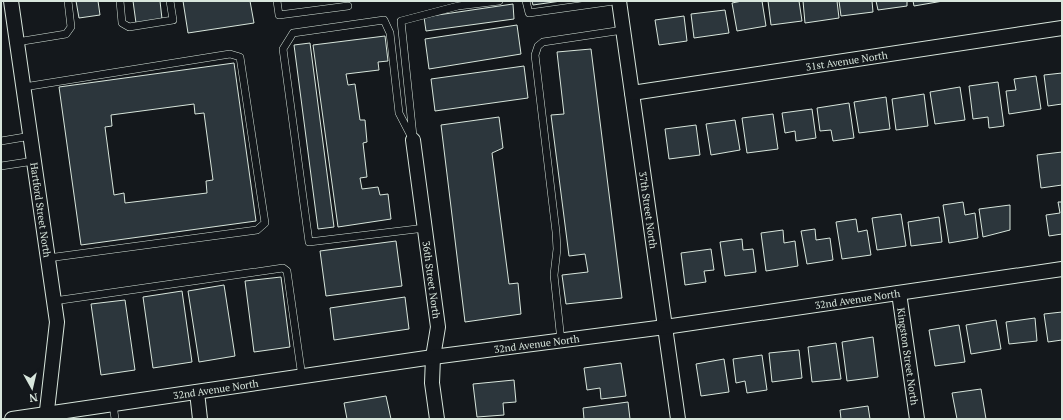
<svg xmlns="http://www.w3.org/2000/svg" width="1063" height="420" viewBox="0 0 1063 420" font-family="'PT Serif',serif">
  <rect width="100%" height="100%" fill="#14181c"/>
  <path fill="#2c363c" stroke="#d8e6dc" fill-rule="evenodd" d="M76 1H98L100 15 79 18Z
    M133 1H160L162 19 136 23Z
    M183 1H250L254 23 188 33Z
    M532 1H561L533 5Z
    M742 1H762L766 26 737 31 732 3Z
    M768 1H799L802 21 771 25Z
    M803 1H837L839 18 805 23Z
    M839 1H872L873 12 841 16Z
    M876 1H907V6L878 10Z
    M913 1H943L914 6Z
    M513 4 514 19 426 31 424 17Z
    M725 10 729 33 694 38 691 14Z
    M684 16 687 41 659 45 655 20Z
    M517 25 521 54 429 69 425 39Z
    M385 36 388 61 378 62 379 70 346 74 348 85 355 84 360 120H365L367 142 363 143 367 177 360 178 362 189 378 187 380 195 388 194 391 219 338 227 313 45Z
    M310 43 334 227 318 229 294 45Z
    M591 49 622 298 566 304 562 275 588 272 585 254 569 256 551 115 564 114 557 52Z
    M234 63 256 221 81 245 59 87ZM194 104 195 114 204 113 213 180 206 181 207 193 125 203 124 193 114 195 105 127 112 126 111 115Z
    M524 66 528 98 435 111 431 79Z
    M1062 73V104L1048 106 1044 75Z
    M1036 76 1041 109 1009 114 1006 91 1016 90 1014 79Z
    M998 82 1004 126 989 128 988 117 973 119 969 86Z
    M960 87 965 120 935 124 930 92Z
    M924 94 928 126 896 130 892 99Z
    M886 97 890 129 859 133 854 102Z
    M849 103 854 138 833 141 831 130 820 131 817 108Z
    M812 109 816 138 796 141 795 131 785 133 782 113Z
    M773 114 778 149 747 153 742 118Z
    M499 117 503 148 492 153 509 284 518 283 521 314 465 322 441 125Z
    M735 120 740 150 711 155 706 124Z
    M696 125 700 155 669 159 665 129Z
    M1062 152V185L1041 188 1037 155Z
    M963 202 965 215 975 213 978 238 949 243 943 205Z
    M1058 202H1062V234L1049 236 1046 215 1060 213Z
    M1010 205V230L983 237 979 209Z
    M901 214 906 246 877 250 872 218Z
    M939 217 942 242 911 246 908 222Z
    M856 219 858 232 867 230 871 255 842 259 836 222Z
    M815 229 816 240 830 238 833 260 807 264 801 231Z
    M783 230 784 243 795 241 798 266 766 271 761 233Z
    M742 239 743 250 753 249 756 272 725 276 720 242Z
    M396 241 402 286 326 296 320 251Z
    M711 249 714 270 704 271 706 282 685 285 681 253Z
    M281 277 290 347 254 352 245 281Z
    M224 285 235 356 199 362 188 291Z
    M182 291 192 362 153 368 143 297Z
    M405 297 409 329 334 340 330 308Z
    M125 300 135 370 101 375 91 304Z
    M1062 312V340L1048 342 1044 314Z
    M1035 318 1037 341 1009 344 1006 322Z
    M996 320 1001 349 971 354 966 325Z
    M959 325 965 362 935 366 929 330Z
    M873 337 878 377 847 381 842 342Z
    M836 343 841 379 812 382 808 347Z
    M799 350 802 378 772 382 769 353Z
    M762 355 767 390 747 393 745 381 736 383 733 359Z
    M724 359 729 392 701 396 696 364Z
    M621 363 626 396 601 399 600 388 587 390 584 368Z
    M514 380 516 402 503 403 504 415 477 417 473 384Z
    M981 389 986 419H957L952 393Z
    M386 396 391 419H347L344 403Z
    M628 402 630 419H584L583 408Z
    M868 406 870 419H841L840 410Z"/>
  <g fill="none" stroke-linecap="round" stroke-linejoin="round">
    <defs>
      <path id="service" d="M120 1 122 23 129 27 173 20 170 1
        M277 1 279 15 348 6
        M526 1 529 13 614 1
        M17 42 66 34 71 27 68 1
        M24 87 230 54 240 57 265 223 257 230 48 258
        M413 136 401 21 458 6 499 1
        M413 140 399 113 390 33 384 20 293 33 283 49 309 242 425 228
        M1 141 31 136
        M1 166 34 161
        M54 301 283 268 287 271 302 377
        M561 341 554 275 557 249 556 232 535 55 538 46 543 42 623 30
        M113 404 115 419"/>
      <g id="minor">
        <path id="s1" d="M11 1 57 322 46 419"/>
        <path id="s2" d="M619 1 678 419"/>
        <path id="s3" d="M632 93 1062 28"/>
        <path id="s4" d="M413 140 438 327 433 357 432 383 437 419"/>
        <path id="s5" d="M899 293 917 419"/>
        <path d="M197 392 200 419"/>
        <path id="s6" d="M12 419 433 357 665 327 1062 269"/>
      </g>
    </defs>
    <use href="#service" stroke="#d8e6dc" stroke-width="8"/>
    <use href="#minor" stroke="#d8e6dc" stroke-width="16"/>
    <use href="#service" stroke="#14181c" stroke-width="7"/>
    <use href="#minor" stroke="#14181c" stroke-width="14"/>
  </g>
  <g text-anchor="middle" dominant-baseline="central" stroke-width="3" stroke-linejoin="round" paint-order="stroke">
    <g font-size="10" fill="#d8e6dc" stroke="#14181c">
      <text stroke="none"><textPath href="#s3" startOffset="217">31st Avenue North</textPath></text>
      <text stroke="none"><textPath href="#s1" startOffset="211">Hartford Street North</textPath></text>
      <text stroke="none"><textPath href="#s2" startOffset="211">37th Street North</textPath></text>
      <text stroke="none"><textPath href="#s4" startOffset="141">36th Street North</textPath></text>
      <text stroke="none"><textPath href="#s6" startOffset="854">32nd Avenue North</textPath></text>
      <text stroke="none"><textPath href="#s6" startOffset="530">32nd Avenue North</textPath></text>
      <text stroke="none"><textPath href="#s5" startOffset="64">Kingston Street North</textPath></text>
      <text stroke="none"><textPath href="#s6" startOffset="206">32nd Avenue North</textPath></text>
    </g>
  </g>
  <rect width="1063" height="420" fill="none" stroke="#d8e6dc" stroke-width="4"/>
  <g transform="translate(32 388) rotate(172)" stroke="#14181c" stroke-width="3" paint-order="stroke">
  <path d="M0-3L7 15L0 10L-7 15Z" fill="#d8e6dc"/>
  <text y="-6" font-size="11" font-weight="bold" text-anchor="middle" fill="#d8e6dc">N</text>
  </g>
</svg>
